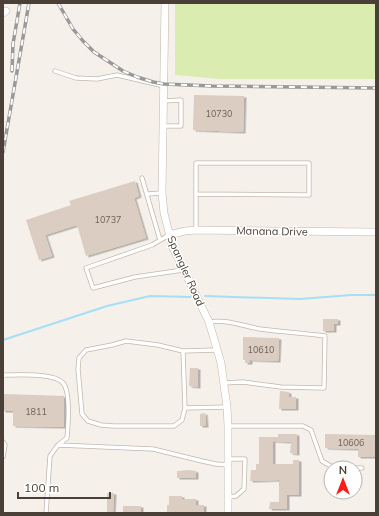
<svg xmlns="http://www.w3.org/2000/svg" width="379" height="516" viewBox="0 0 379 516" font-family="Mulish,sans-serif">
  <defs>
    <filter id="shadow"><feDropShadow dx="2.5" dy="1.5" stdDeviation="0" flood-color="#0004"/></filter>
  </defs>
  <rect width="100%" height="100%" fill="#f6f0ea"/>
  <path fill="#daecb0" d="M175 3H376V79H221L175 75Z"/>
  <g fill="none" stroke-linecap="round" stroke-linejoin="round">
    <path stroke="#a3e0f6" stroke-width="2" d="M205 296 234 297 300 299 351 295H376
      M3 340 107 306 150 296 191 297"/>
  </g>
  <path fill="#dbcdc1" filter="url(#shadow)" d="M194 95 244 96 243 132 193 130Z
    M135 181 139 196 134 198 146 238 86 256 77 225 45 235 52 256 39 260 26 220 71 205 69 201Z
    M323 319H338V324H334V331H323Z
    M243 337 279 338 278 361 250 360V363H245V360H243Z
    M190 368H198V387L189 386Z
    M280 391 289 392V397H296V409H279Z
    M3 394 64 396V427L13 426V411H3Z
    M205 413 206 426H200V414Z
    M278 434H297V454L290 453 291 442 273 441V464H293V460H299V495H287V509H269L270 502H279V480L250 481 251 470H256V464H259V437H278Z
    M325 434 376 435V457H358V449L325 448Z
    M188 470 196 471V478H177V471Z
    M107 493H114L113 513H107Z
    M169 496H182V499H196V505H204V513H167V505H169Z
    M123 506H141V513H123Z"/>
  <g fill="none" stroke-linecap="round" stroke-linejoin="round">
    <defs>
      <path id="lane" d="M55 71 76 78 97 79 117 75 164 86
        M163 126H181V100L163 101
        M142 178 160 240
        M147 194 162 193
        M196 230V163H309V195L196 194
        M169 235 152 245 86 268 93 288 135 277 183 270
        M209 322C227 319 243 326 260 329 282 332 303 333 325 336L324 388 281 387 243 382 224 383
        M183 351 185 408 182 420 174 426H114L101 425 88 421 82 414 78 369 79 358 86 350 112 345 126 341 158 345 183 351 216 350
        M3 376 6 375C20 375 54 373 63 383 71 392 68 426 67 438L58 445 50 456 46 513
        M185 408 227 407
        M228 426H303L311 430 322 461 334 468
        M3 442 5 445 3 457
        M58 445 153 449 202 461 216 464 228 465
        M228 459H245L244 489 236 496 228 497
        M355 468H362"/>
      <path id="street" d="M165 3 162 193 164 213 173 248 209 322 221 363 227 407 228 426V513
        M3 13 6 11
        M169 235 185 231 196 230 376 232"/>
    </defs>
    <use href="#lane" stroke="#c2b7ab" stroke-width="5"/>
    <use href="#street" stroke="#c2b7ab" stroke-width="8"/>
    <use href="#lane" stroke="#fff" stroke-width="3.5"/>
    <use href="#street" stroke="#fff" stroke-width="7"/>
    <defs>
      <path id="rail" d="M58 3 73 29 83 41 94 52 123 71 137 77 153 82 164 84 212 86 376 88
        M12 71 13 44 20 3
        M3 152 29 3"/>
    </defs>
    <use href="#rail" stroke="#999" stroke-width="3.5"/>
    <use href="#rail" stroke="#fff" stroke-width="2" stroke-dasharray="6" stroke-linecap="butt"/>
  </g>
  <g text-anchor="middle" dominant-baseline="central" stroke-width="3" stroke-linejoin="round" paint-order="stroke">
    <g font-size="9" fill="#6f635a">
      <text x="219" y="113">10730</text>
      <text x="108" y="219">10737</text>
      <text x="261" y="349">10610</text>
      <text x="36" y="411">1811</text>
      <text x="351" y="442">10606</text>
    </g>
    <g font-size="11" fill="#4b4037" stroke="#fff">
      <text transform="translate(272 231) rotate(1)">Manana Drive</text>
      <text transform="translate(186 271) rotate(66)">Spangler Road</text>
    </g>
  </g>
  <rect width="379" height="516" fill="none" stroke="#4b4037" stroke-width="8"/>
  <g transform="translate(343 480)"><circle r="19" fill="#ffffff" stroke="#b7b3af"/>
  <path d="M0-3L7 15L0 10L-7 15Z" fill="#ff1a18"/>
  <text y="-6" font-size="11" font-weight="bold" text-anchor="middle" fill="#4b4037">N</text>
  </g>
  <path d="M18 492v6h92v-6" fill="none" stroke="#4b4037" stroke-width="2"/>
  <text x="24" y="492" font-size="12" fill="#4b4037" stroke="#ffffff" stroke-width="3" paint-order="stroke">100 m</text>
</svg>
